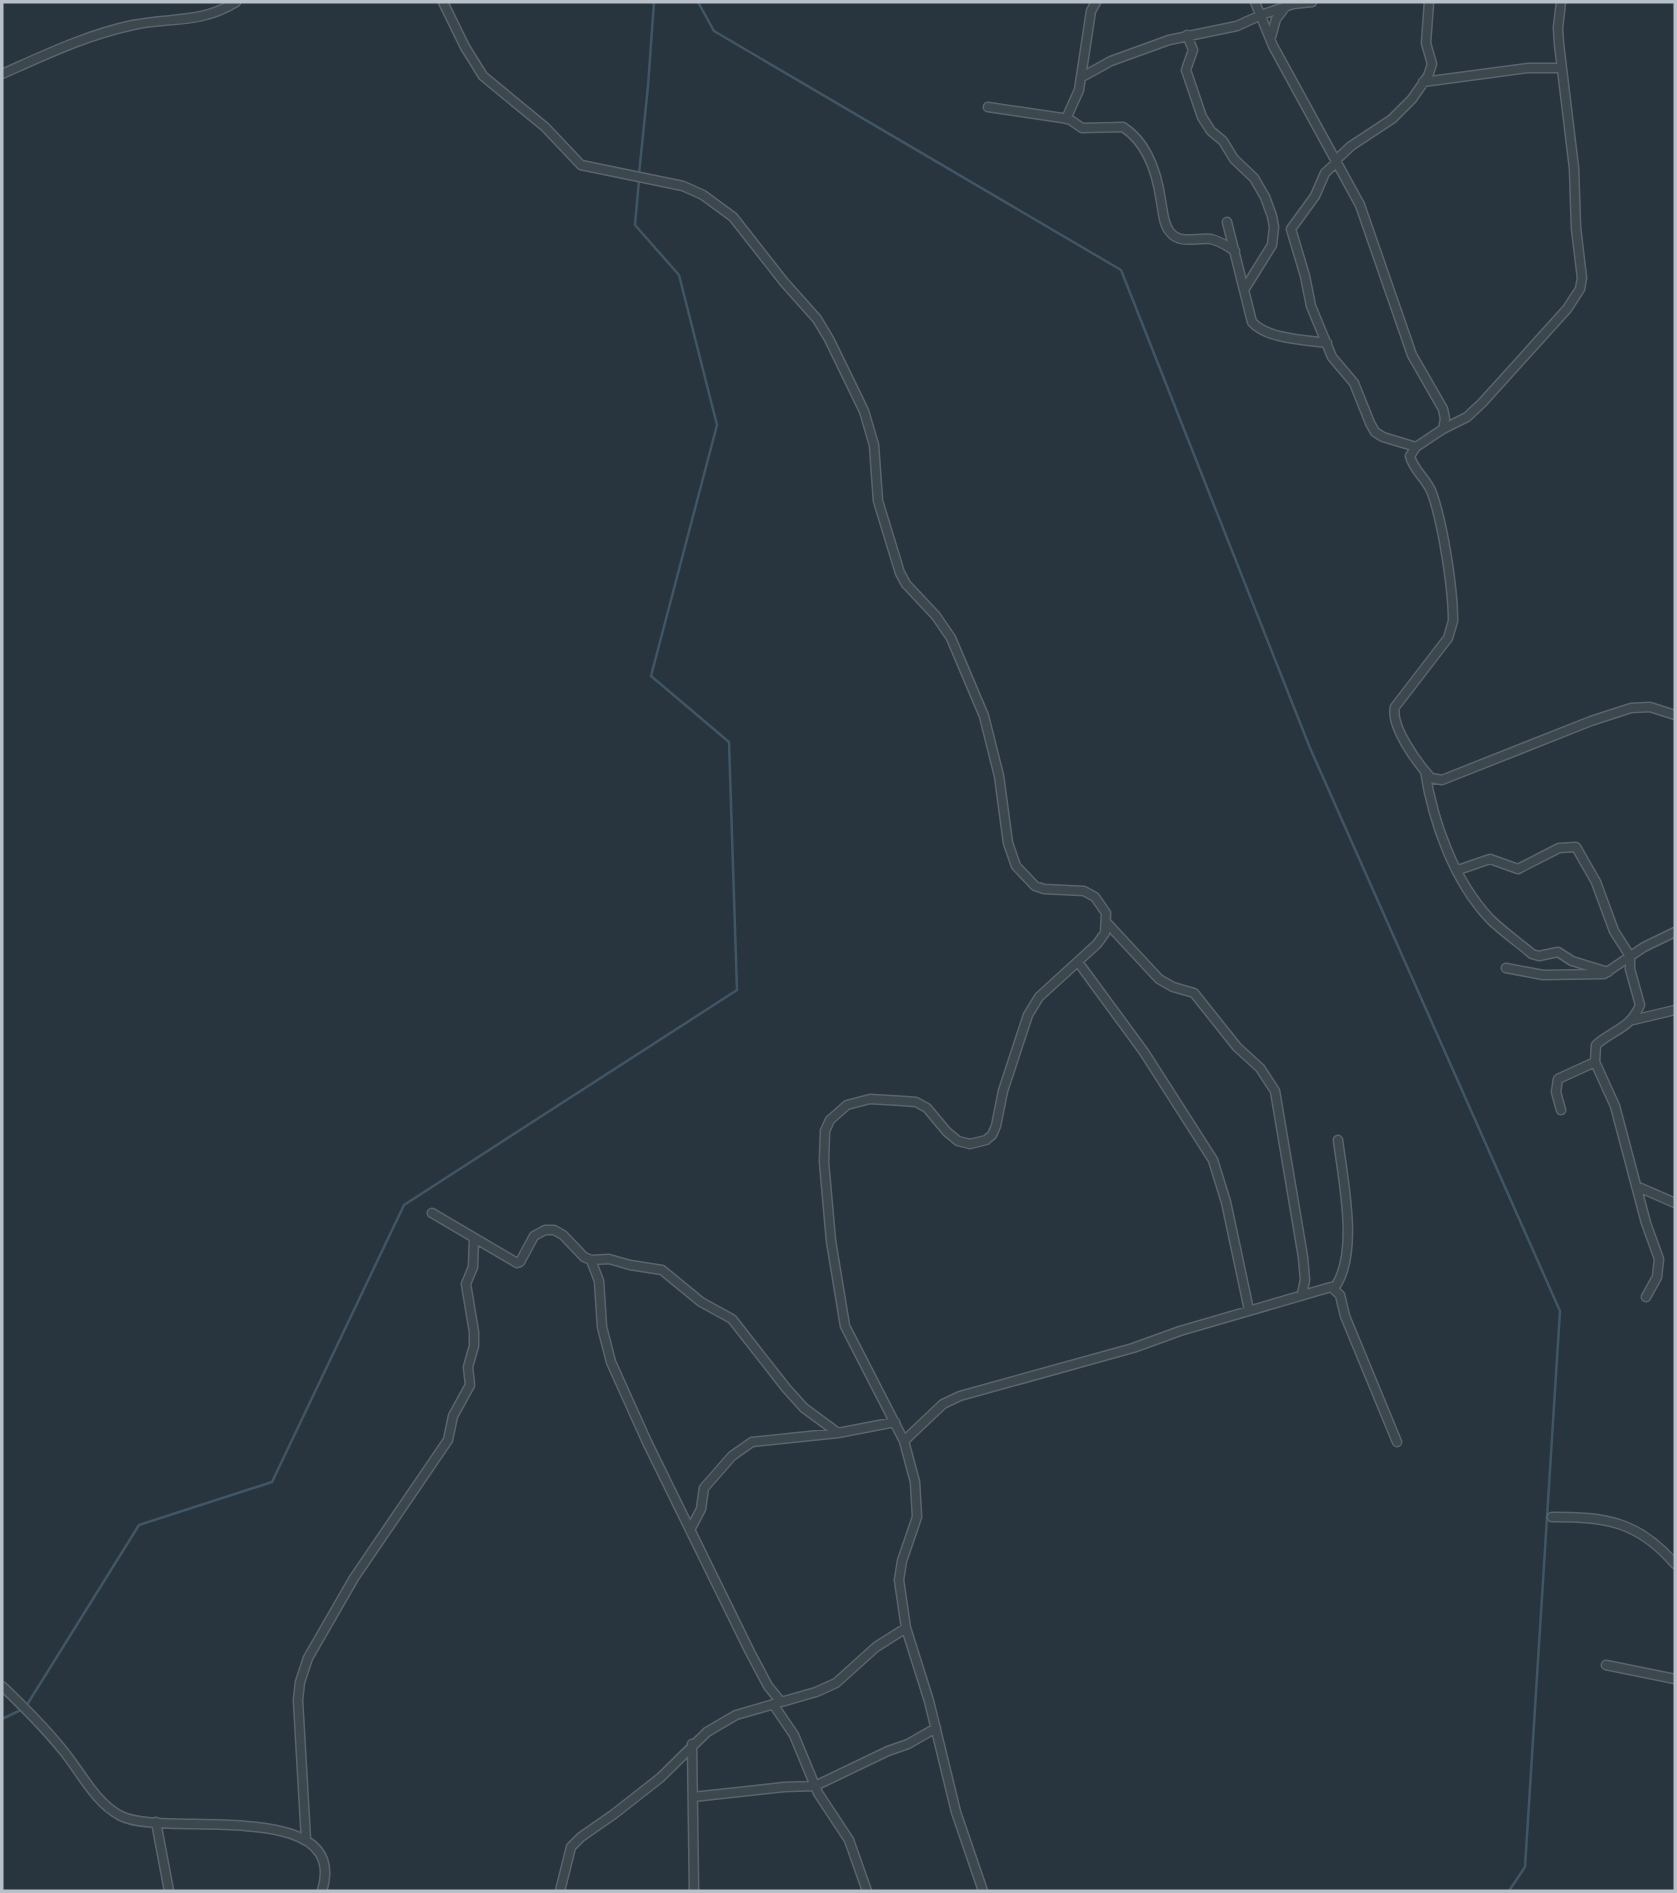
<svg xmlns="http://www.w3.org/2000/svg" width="1677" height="1893" viewBox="0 0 1677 1893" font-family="'Sofia Sans Condensed',sans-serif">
  <rect width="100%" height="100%" fill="#28353e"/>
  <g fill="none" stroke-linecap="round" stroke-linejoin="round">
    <path stroke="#405665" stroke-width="2.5" d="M698 2 714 31 1121 270 1310 748 1560 1311 1525 1867 1509 1891
      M639 174 648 86 654 2
      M2 1719 25 1708 139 1525 272 1482 404 1205 737 990 729 742 651 676 717 425 679 275 635 225 639 180"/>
    <defs>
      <path id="minor" d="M443 2 465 47 483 76 545 127 581 165 683 186 703 195 733 217 784 282 817 319 829 339 864 411 874 445 878 501 900 573 906 584 936 616 951 638 984 716 999 776 1008 843 1016 866 1035 886 1044 889 1084 891 1095 897 1106 913 1105 933 1097 944 1039 997 1028 1015 1003 1091 996 1126 992 1135 986 1140 970 1144 958 1141 947 1132 927 1108 916 1102 903 1101 870 1099 847 1105 830 1120 825 1131 824 1162 831 1241 845 1326 904 1441 915 1482 917 1517 902 1561 899 1580 906 1628 929 1701 956 1812 983 1891
        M1255 2 1273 46 1360 205 1412 355 1443 409 1445 419 1443 429 1416 447 1410 456C1413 470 1427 479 1432 493 1443 524 1453 588 1453 621L1448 638 1395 707C1390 726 1418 764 1431 778L1442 780 1591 721 1631 708 1650 707 1675 715
        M1187 35 1193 50 1186 70 1202 117 1211 131 1223 141 1234 159 1254 178 1265 197 1272 216 1274 227 1272 245 1244 290
        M1271 37 1276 19 1286 6
        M2 74C45 55 86 35 133 25 172 17 200 24 236 2
        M1082 77 1111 61 1169 40 1237 26 1261 15 1293 4 1312 2
        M1423 82 1528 68H1561
        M988 107 1069 119 1082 128 1123 127C1148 143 1157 173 1161 201 1163 211 1163 224 1170 232 1180 245 1197 237 1211 239 1220 241 1227 246 1235 251
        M1066 119 1079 90 1091 11 1096 2
        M1336 160 1351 146 1392 119 1412 99 1428 76 1432 64 1426 43 1429 2
        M1337 162 1325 173 1315 196 1291 229 1305 276 1311 306 1332 357 1354 383 1370 423 1375 432 1383 437 1416 447
        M1227 222 1252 322C1267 339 1305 340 1327 343
        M1443 429 1467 417 1482 403 1567 309 1580 289 1582 278 1576 228 1574 168 1559 44 1558 28 1561 2
        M1425 771C1433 822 1454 881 1490 919 1502 931 1518 942 1532 954L1539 956 1558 952 1572 961 1608 972
        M1458 870 1490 859 1518 869 1559 848 1576 847 1596 882 1614 931 1630 956V969L1640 1005C1630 1029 1614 1029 1596 1045L1595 1062 1558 1079 1556 1092 1561 1110
        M1107 923 1159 979 1173 987 1194 993 1237 1047 1260 1068 1275 1091 1303 1257 1305 1280 1302 1294
        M1078 962 1144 1052 1213 1160 1226 1202 1249 1310
        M1506 968 1543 975 1604 974 1644 947 1675 932
        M1633 1020 1675 1010
        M1595 1062 1615 1106 1646 1223 1659 1259 1657 1277 1646 1297
        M1636 1186 1675 1203
        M432 1213 517 1263 520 1262 534 1236 545 1230H554L563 1235 584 1257 591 1260 609 1259 630 1265 662 1270 701 1302 732 1319 786 1388 804 1408 838 1433
        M591 1260 599 1281 602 1327 611 1362 647 1442 750 1652 768 1686 781 1702
        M1335 1287C1359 1253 1343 1180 1338 1140
        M904 1441 943 1404 960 1396 1133 1348 1180 1331 1331 1287 1340 1295 1345 1316 1397 1442
        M1552 1517C1606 1517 1638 1521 1675 1564
        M690 1530 701 1509 704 1488 732 1456 752 1442 838 1433 895 1422
        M1606 1665 1675 1679
        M2 1686C23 1706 43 1726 61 1748 80 1770 94 1802 121 1816 163 1838 351 1796 322 1891
        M773 1704 794 1735 818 1793 849 1840 867 1891
        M692 1744 694 1891
        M693 1797 784 1787 815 1786 888 1751 908 1744 936 1728
        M156 1822 169 1891
        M306 1840 298 1700 300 1682 308 1658 354 1578 448 1440 453 1416 470 1385 468 1367 474 1346V1332L466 1284 473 1267 474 1238
        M560 1891 571 1847 581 1837 614 1814 660 1778 707 1732 736 1715 816 1692 836 1683 876 1647 906 1628"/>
    </defs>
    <use href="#minor" stroke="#5a646c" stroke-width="11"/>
    <use href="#minor" stroke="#3c474e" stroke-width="8"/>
  </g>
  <rect width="1677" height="1893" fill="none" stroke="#b8c1c9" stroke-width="7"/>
</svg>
